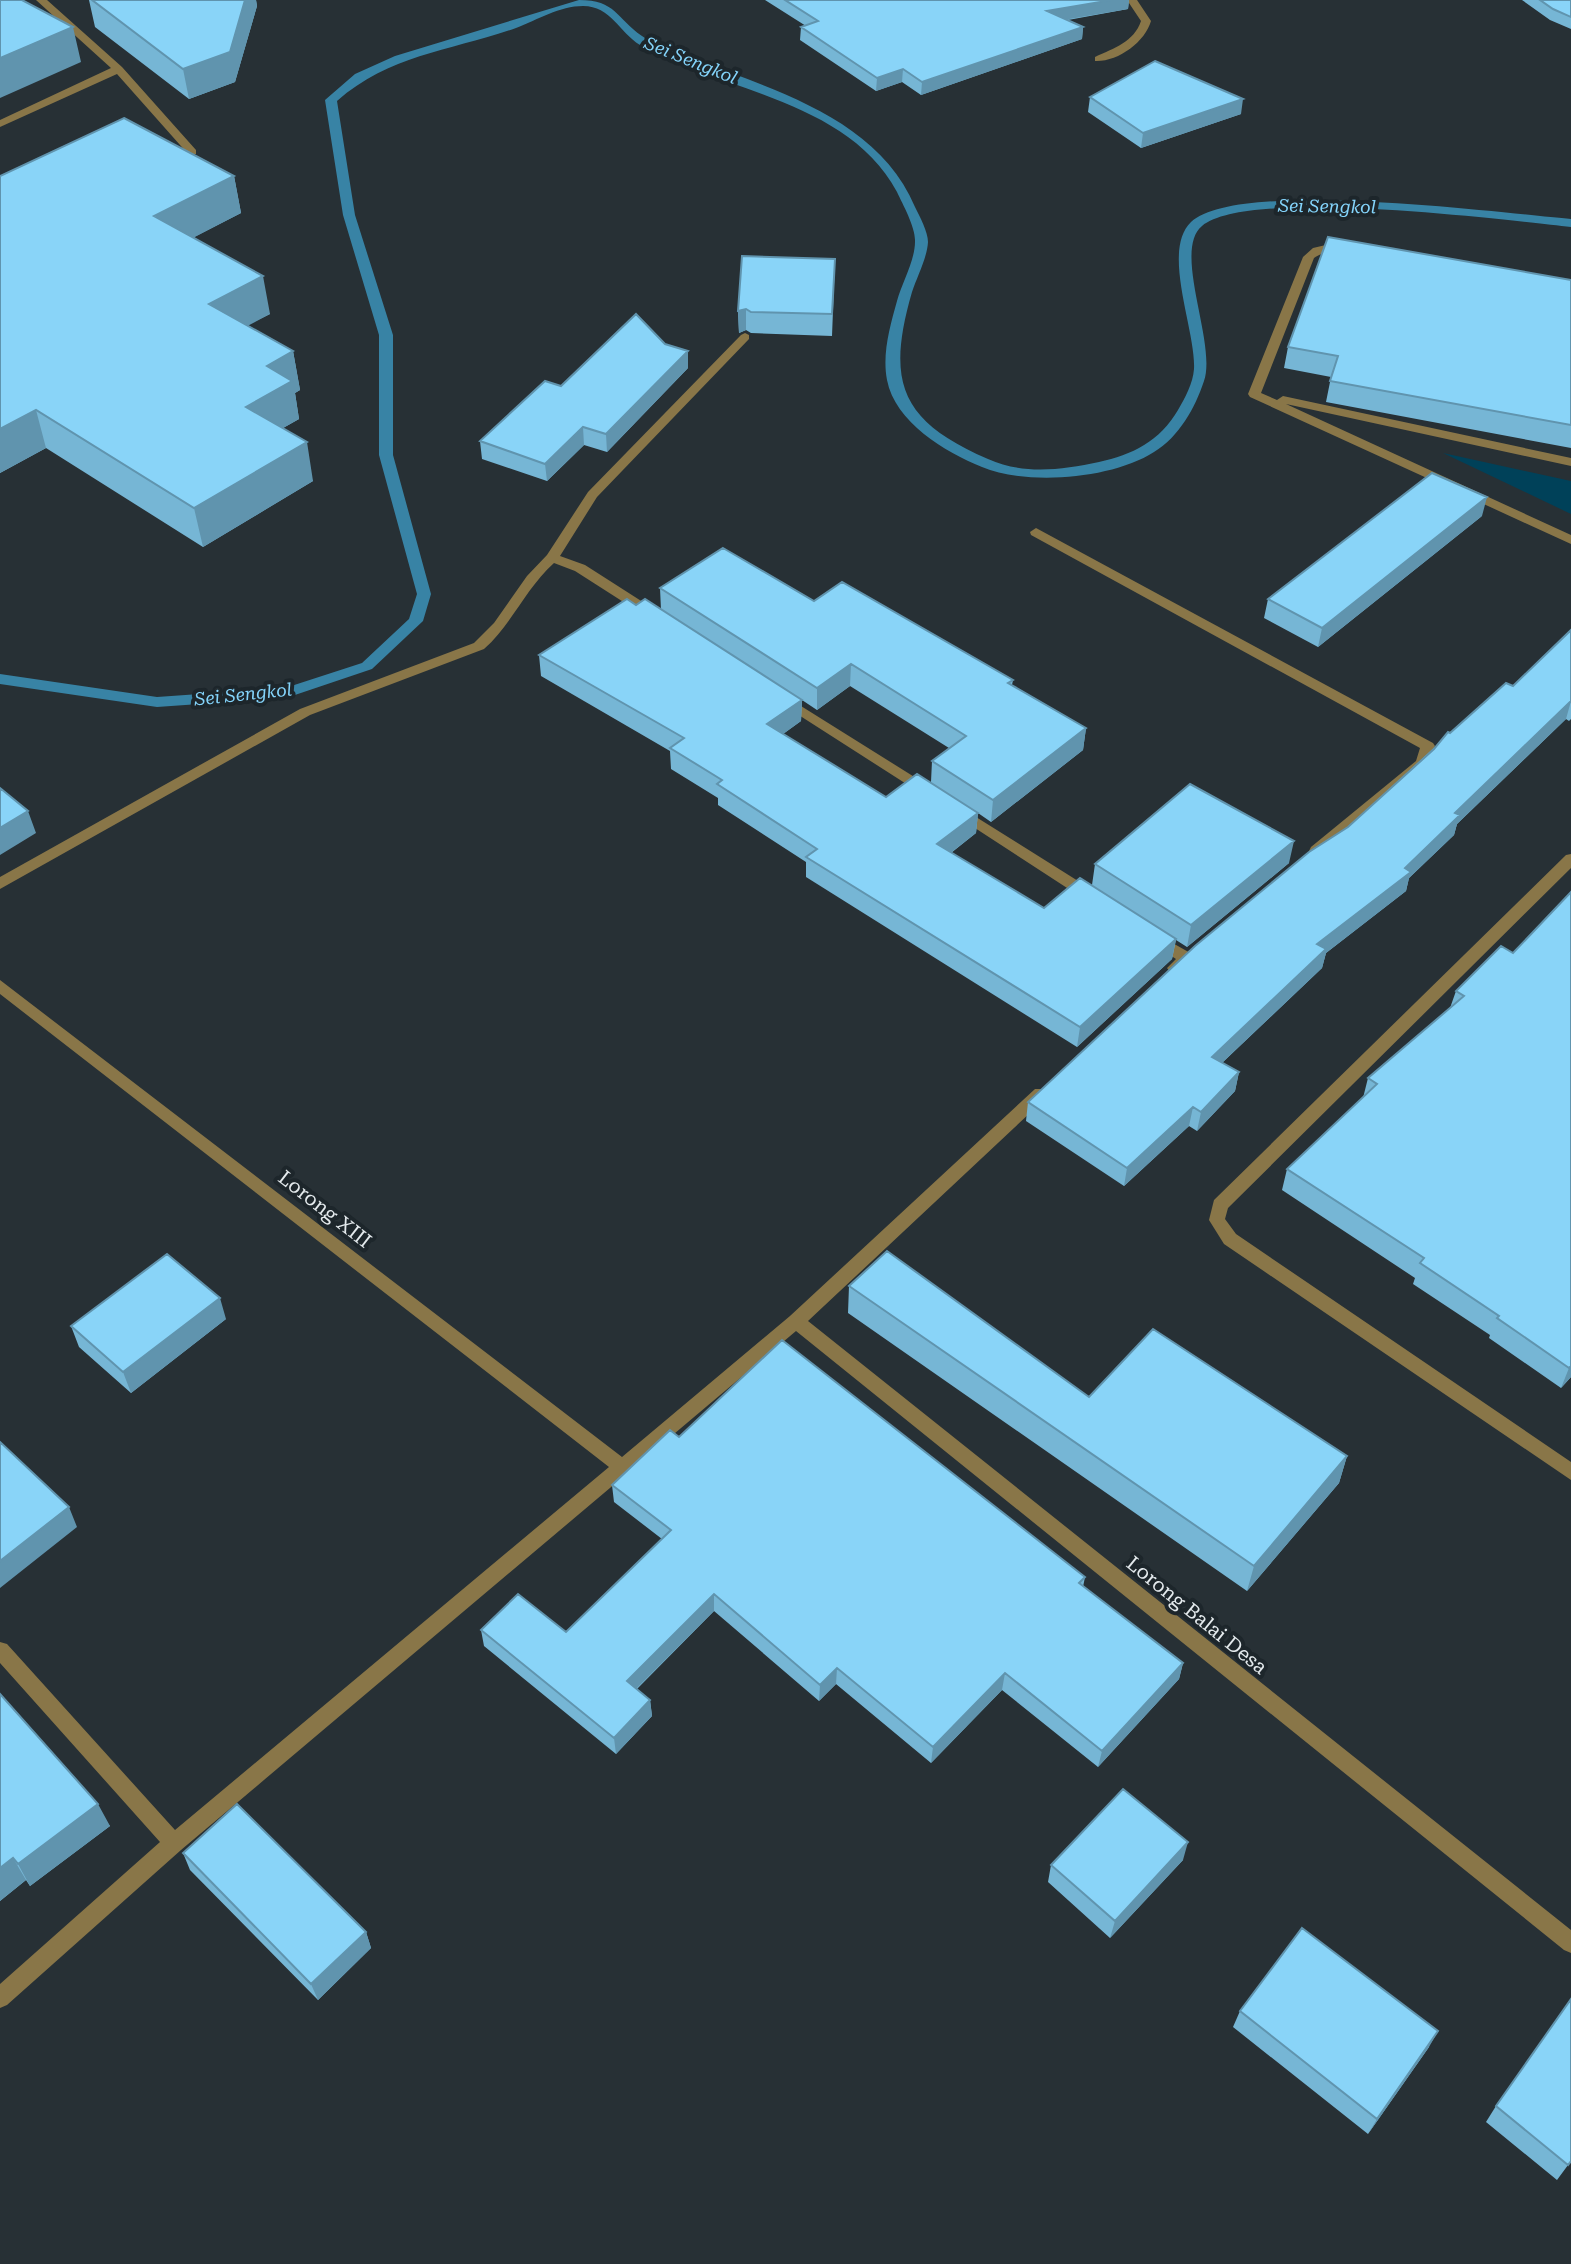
<svg xmlns="http://www.w3.org/2000/svg" width="1571" height="2264" viewBox="0 0 1571 2264" font-family="'Roboto Serif',serif">
  <rect width="100%" height="100%" fill="#273035"/>
  <path fill="#004159" d="M1443 453 1571 481V514Z"/>
  <g fill="none" stroke-linecap="round" stroke-linejoin="round">
    <path fill="#3883a5" fill-rule="evenodd" d="M579 0C616 0 616 18 642 36 657 47 679 54 697 60 777 91 879 120 915 207 920 217 928 232 928 242 927 258 917 277 912 292 886 382 900 421 988 459 1024 475 1061 470 1099 462 1132 455 1160 441 1178 410 1185 398 1193 383 1194 369 1196 330 1161 251 1191 222 1238 178 1502 213 1571 219V227C1503 220 1249 187 1202 226 1172 251 1217 343 1204 381 1195 408 1179 437 1154 452 1112 479 1027 486 982 467 945 452 895 422 887 380 882 354 890 326 897 301 902 283 915 260 915 242 916 228 903 205 897 192 848 100 721 91 640 45 619 32 611 6 583 6 560 6 537 20 516 28 451 51 391 54 337 101L355 215 393 335V455L431 594 423 621 372 669 286 698 157 707 0 684V674L157 697 285 688 362 663 409 619 417 594 379 455V335L343 215 325 100 355 74 395 56Z"/>
    <path fill="#897648" fill-rule="evenodd" d="M36 0H47L122 67 196 150V154H188L117 74 0 127V120L111 68Z
      M1036 528 1433 743 1435 746 1429 763 1321 855H1311L1309 851 1311 847 1416 761 1420 748 1031 535 1030 532Z"/>
    <path fill="#897648" fill-rule="evenodd" d="M1127 0H1137L1151 21C1145 42 1118 62 1095 61V57C1114 48 1134 42 1141 21Z
      M1330 244H1345L1351 247C1340 254 1326 249 1314 258L1261 393 1277 400 1283 396 1571 458V466L1286 404 1571 535V544L1250 397 1248 394 1303 257 1313 248Z
      M745 333 749 335V339L597 497 560 556 585 565 660 613V619H650L575 571 554 563C526 588 512 624 484 649L310 715 0 889V877L300 709 474 643 494 623 527 576 547 555 588 492 741 335Z
      M785 696 932 788 934 791 932 794H922L780 703V697Z
      M960 807 1094 891 1096 895 1094 899H1084L955 815 953 812Z
      M1571 854V868L1228 1208 1225 1219 1236 1234 1571 1462V1480L1224 1244 1209 1220 1214 1200 1566 855Z
      M1155 933 1192 954 1195 958C1190 967 1180 975 1170 972L1167 968 1176 959 1150 942 1148 938Z
      M0 980 622 1457 790 1316 1035 1089H1047L1049 1093 1047 1097 808 1321 1571 1930V1953L1564 1950 796 1331 181 1850 7 2005 0 2008V1984L160 1842 0 1663V1642L7 1644 175 1830 609 1467 0 994Z"/>
  </g>
  <path fill="#76b6d5" fill-rule="evenodd" d="M89 0H256L257 6 235 82 189 99 95 27Z
    M765 0H1129L1128 9 1068 20 1083 27 1082 39 921 95 902 82 876 91 800 40 801 27 806 26Z
    M1522 0H1571V29L1550 20Z
    M1090 97 1241 114 1141 148 1088 112Z
    M0 176H234L241 213 194 237 270 314 247 325 293 351 300 390 295 393 299 419 283 428 313 481 203 547 46 448 0 473Z
    M835 259 832 336 751 333 746 330 739 333 738 311Z
    M1571 280V448L1326 402 1331 377 1284 368 1288 347Z
    M688 368 607 452 584 445 547 481 482 459 480 441 561 386Z
    M1482 516 1318 647 1264 618 1268 599Z
    M660 588 814 601 1013 680 1012 685 1086 728 1083 750 991 822 978 813 976 833 951 853 1044 908 1092 885 1095 864 1289 863 1187 947 1176 940 1172 959 1077 1047 806 877V862L718 805V798L671 769 670 751 541 676 539 655 636 605 661 610ZM850 686 949 748 932 761 931 782 886 797 783 734 801 721 802 700 817 710Z
    M1571 630V719L1569 721 1566 719 1457 824 1454 835 1409 878 1406 891 1326 953 1322 968 1222 1063 1239 1072 1235 1091 1197 1131 1189 1126 1124 1186 1026 1121 1028 1102 1348 827 1450 733 1513 686Z
    M1501 946 1571 1377 1561 1388 1489 1338 1490 1335 1413 1284 1415 1278 1282 1190 1287 1169 1363 1098 1368 1078 1450 1008 1456 991Z
    M849 1286 1089 1397 1347 1456 1339 1483 1247 1591 848 1313Z
    M226 1319 131 1393 79 1347 71 1326Z
    M679 1437 1085 1577 1083 1587 1183 1663 1179 1679 1098 1767 1002 1690 931 1763 836 1684 819 1701 714 1611 637 1689 650 1700 652 1716 616 1754 484 1646 481 1630 566 1632 662 1539 614 1502 612 1485Z
    M0 1694 110 1826 30 1886 26 1880 0 1901Z
    M183 1853 366 1932 371 1948 318 2000 190 1870Z
    M1183 1860 1110 1938 1048 1882 1051 1865Z
    M1240 2011 1429 2047 1368 2134 1233 2027Z
    M1496 2106 1571 2161 1557 2180 1486 2122Z"/>
  <path fill="#6094ae" d="M245 0H256L257 6 235 82 189 99 183 69Z
    M1112 0H1129L1128 9 1046 23 1047 11Z
    M73 27 81 62 0 98V58Z
    M1083 27 1082 39 921 95 922 82Z
    M903 69 902 82 876 91 877 78Z
    M1243 99 1241 114 1141 148 1143 133Z
    M234 176 241 213 162 254 154 216Z
    M263 276 270 314 217 342 209 304Z
    M746 309V330L739 333 738 311Z
    M293 351 300 390 295 393 299 419 253 445 246 407 267 366Z
    M688 351V368L607 452 606 434Z
    M36 410 46 448 0 473V429Z
    M583 427 584 445 547 481 545 464Z
    M307 442 313 481 203 547 194 508Z
    M1487 497 1482 516 1318 647 1322 628Z
    M851 664 850 686 817 710V688Z
    M802 700 801 721 768 745 767 724Z
    M1571 701 1566 719 1457 824 1454 835 1409 878 1406 891 1326 953 1322 968 1208 1076 1212 1057 1317 944 1405 868 1455 813Z
    M1086 728 1083 750 991 822 993 800Z
    M28 811 36 833 0 855V828Z
    M978 813 976 833 935 865 937 844Z
    M1294 841 1289 863 1187 947 1191 925Z
    M1176 939 1172 959 1077 1047 1080 1027Z
    M1239 1072 1235 1091 1197 1131 1201 1112Z
    M1193 1107 1189 1126 1124 1186 1127 1168Z
    M220 1298 226 1319 131 1393 123 1372Z
    M1571 1366V1377L1561 1388 1569 1368Z
    M1347 1456 1339 1483 1247 1591 1254 1566Z
    M69 1507 77 1527 0 1588V1561Z
    M714 1594V1611L628 1697 627 1681Z
    M1183 1663 1179 1679 1098 1767 1102 1751Z
    M837 1668 836 1684 819 1701 820 1685Z
    M1005 1673 1002 1690 931 1763 933 1747Z
    M650 1700 652 1716 616 1754 614 1738Z
    M98 1804 110 1826 30 1886 18 1864Z
    M1188 1842 1183 1860 1110 1938 1115 1921Z
    M13 1858 26 1880 0 1901V1868Z
    M366 1932 371 1948 318 2000 311 1984Z
    M1438 2031 1429 2047 1368 2134 1377 2119Z"/>
  <path fill="#89d4f8" stroke="#6094ae" stroke-width="2" d="M0 0H22L73 27 0 58Z
    M92 0H245L230 52 183 69Z
    M785 0H1112L1047 11 1083 27 922 82 903 69 877 78 801 27 818 21Z
    M1540 0H1571V17L1553 9Z
    M1155 61 1243 99 1143 133 1090 97Z
    M124 118 234 176 154 216 263 276 209 304 293 351 267 366 292 381 246 407 307 442 194 508 36 410 0 429V176Z
    M1328 237 1571 280V425L1330 381 1338 356 1288 347Z
    M742 256 835 259 832 314 751 312 746 309 738 311Z
    M636 314 665 344 688 351 606 434 583 427 545 464 480 441 545 381 561 386Z
    M1432 473 1487 497 1322 628 1268 599Z
    M723 548 814 601 842 582 1013 680 1008 683 1086 728 993 800 932 761 966 736 851 664 817 688 660 588Z
    M627 599 636 605 645 599 802 700 767 724 886 797 917 774 978 813 937 844 1044 908 1080 878 1176 939 1080 1027 806 857 817 849 717 784 722 780 670 748 684 738 539 655Z
    M1571 630V701L1455 813 1460 815 1405 868 1411 872 1317 944 1326 949 1212 1057 1239 1072 1201 1112 1193 1107 1127 1168 1028 1102 1195 946 1309 852 1348 827 1434 749 1448 732 1450 733 1506 683 1513 686Z
    M1190 784 1294 841 1191 925 1095 864Z
    M0 788 28 811 0 828Z
    M1571 892V1366L1569 1368 1497 1318 1499 1316 1420 1263 1424 1258 1287 1169 1377 1084 1368 1078 1464 996 1456 991 1501 946 1513 953Z
    M887 1251 1089 1397 1153 1329 1347 1456 1254 1566 849 1286Z
    M167 1254 220 1298 123 1372 71 1326Z
    M782 1340 1085 1577 1079 1583 1183 1663 1102 1751 1005 1673 933 1747 837 1668 820 1685 714 1594 627 1681 650 1700 614 1738 481 1630 518 1594 566 1632 671 1530 612 1485 670 1430 679 1437Z
    M0 1442 69 1507 0 1561Z
    M0 1694 98 1804 18 1864 13 1858 0 1868Z
    M1123 1789 1188 1842 1115 1921 1051 1865Z
    M237 1804 366 1932 311 1984 183 1853Z
    M1302 1928 1438 2031 1377 2119 1240 2011Z
    M1571 1999V2161L1568 2165 1496 2106Z"/>
  <g text-anchor="middle" dominant-baseline="central" stroke-width="8" stroke-linejoin="round" paint-order="stroke">
    <g font-size="18" font-style="italic" fill="#84d4fb" stroke="#1d262b">
      <text transform="translate(691 60) rotate(22)">Sei Sengkol</text>
      <text transform="translate(1327 206) rotate(1)">Sei Sengkol</text>
      <text transform="translate(243 694) rotate(-6)">Sei Sengkol</text>
    </g>
    <g font-size="20" fill="#e4eaed" stroke="#1d262b">
      <text transform="translate(325 1209) rotate(38)">Lorong XIII</text>
      <text transform="translate(1197 1615) rotate(39)">Lorong Balai Desa</text>
    </g>
  </g>
</svg>
